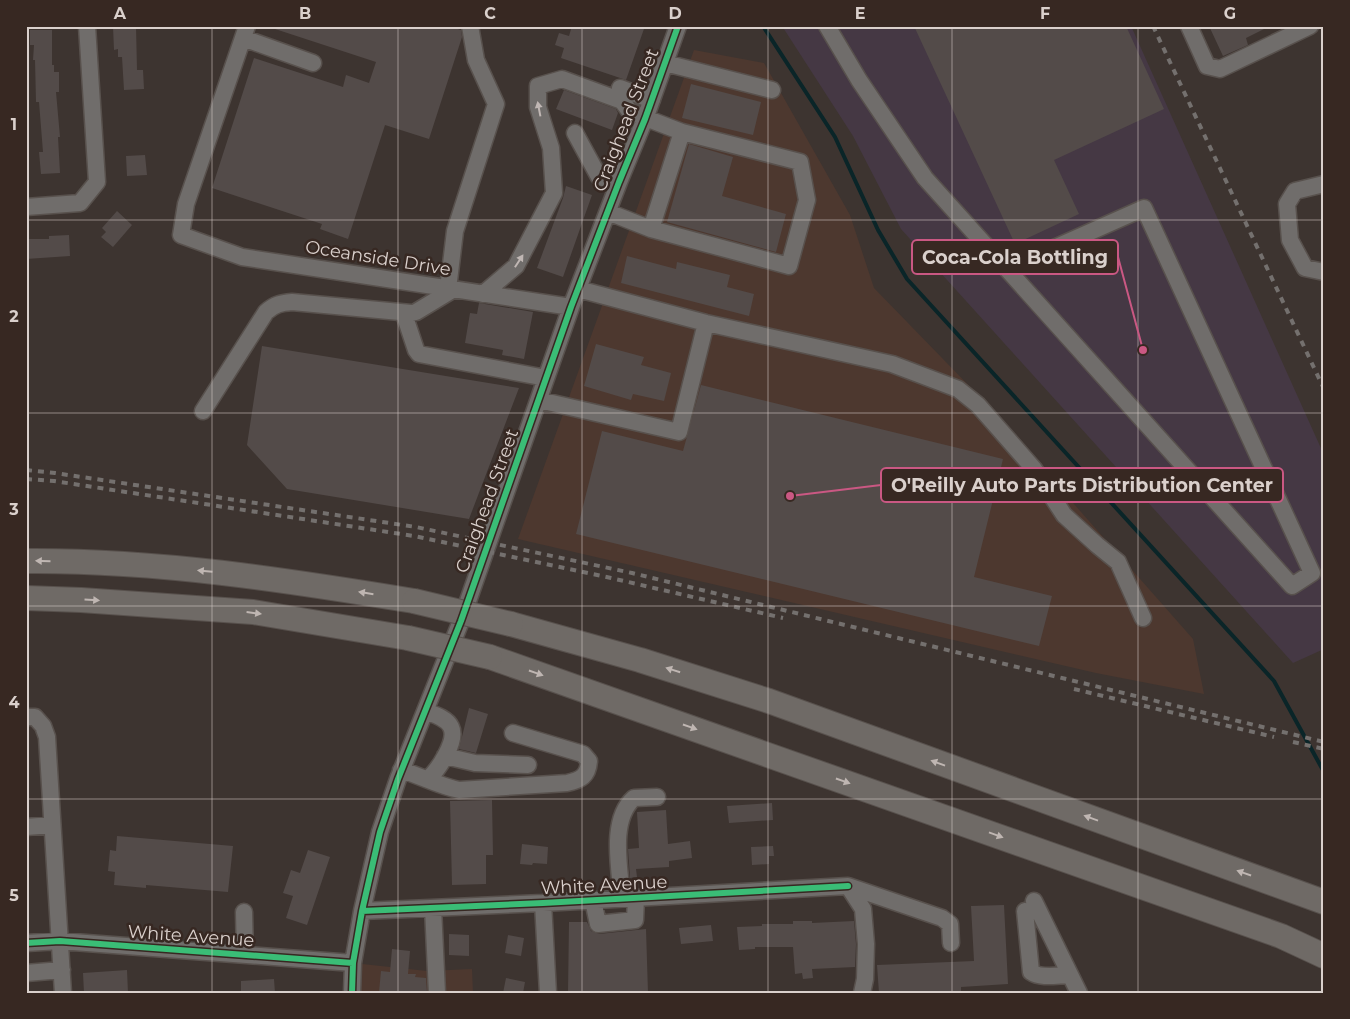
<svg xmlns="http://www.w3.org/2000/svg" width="1350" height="1019" viewBox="0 0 1350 1019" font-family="Montserrat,sans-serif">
  <rect width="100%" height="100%" fill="#3d3430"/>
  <path fill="#4d382f" d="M694 50 764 63 850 215 874 288 977 394 1193 639 1204 694 1096 673 518 539Z
    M353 963 427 971 472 969 473 993H352Z"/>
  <path fill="#453844" d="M782 26H1131L1324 455V649L1293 663 901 229 853 136Z"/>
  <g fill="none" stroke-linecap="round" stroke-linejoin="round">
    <path stroke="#0a2528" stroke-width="4" d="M763 26 835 137 878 230 907 279 1274 681 1324 772"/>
  </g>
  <path fill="#534b49" d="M113 26H136L137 70H143L144 89 124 90 122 57H118V49L114 50Z
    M272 26H449L461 30 462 37 429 139 385 125 348 239 320 229 322 224 212 188 254 58 343 87 346 75 369 83 376 62 272 28Z
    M572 26H645L626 80 561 58 564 48 555 45 559 33 569 36Z
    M914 26H1126L1164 109 1054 160 1079 214 1015 244Z
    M1209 26H1270L1246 38 1248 45 1223 56Z
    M30 30H52V65H54V72H59V92H56L60 137H58L60 173 41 174 39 152H43L39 102H36L35 60H33L34 45H30Z
    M691 84 761 102 753 135 682 118Z
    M564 90 616 109 618 113 612 130 556 109Z
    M689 144 733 157 722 196 786 214 776 252 667 222Z
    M145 155 147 175 127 176 126 156Z
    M566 186 592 195 563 277 537 268 563 198Z
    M117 211 132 225 113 247 101 237 106 232 102 228Z
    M69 235 70 256 26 259V239H49V236Z
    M627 256 676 269 677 262 730 275 727 287 754 294 749 316 621 283Z
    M479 303 533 312 524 359 502 355 503 350 465 343 470 313 477 314Z
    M596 344 644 357 641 365 671 373 664 401 633 394 631 400 584 386Z
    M262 346 519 388 469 519 287 489 247 445Z
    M701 385 1003 459 974 577 1052 596 1039 646 576 534 602 431 683 451Z
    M469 708 488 714 476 753 459 749Z
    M492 800 493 855H486V884L452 885 450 801Z
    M772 803 773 820 729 823 727 806Z
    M666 810 668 844 690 841 692 858 669 861V867L636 869 637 877 630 878 628 849 639 848 637 812Z
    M117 836 233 846 228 892 146 885V888L114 885 115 872 108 871 110 850 116 851Z
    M522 844 548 847 547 864 533 863 532 865 520 864Z
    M773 846 774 856H769V864L752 865 751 847Z
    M308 850 330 857 307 925 286 918 293 896 283 893 291 870 300 873Z
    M1004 905 1008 984 961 987V993H879L877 965 974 961 971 906Z
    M793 921H812V923L854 921 856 944 855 967 812 969 813 978 803 979 802 973 795 974 793 947H755V949L739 950 737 927 762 926V924H793Z
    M569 922H587L591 931 599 934 646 929 648 993H568Z
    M711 925 713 941 681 944 679 928Z
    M449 934 469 935V956L449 955Z
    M508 935 524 938 521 956 505 953Z
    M392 949 410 951 408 974H416L415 977 426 978 427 993 379 992 381 971 390 972Z
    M127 970 128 993H84L83 973Z
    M506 978 525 982 523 993H503Z
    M274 979 275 993H241V981Z"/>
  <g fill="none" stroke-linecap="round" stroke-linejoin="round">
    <defs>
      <path id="minor" d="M247 26 186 204 181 235 242 257 571 307
        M827 26 859 80 925 178 1292 586 1312 573 1144 208 1007 269
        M1189 26 1207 66 1220 69 1310 26
        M243 38 313 63
        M665 63 772 90
        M620 88 652 100
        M575 133 599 177 619 182
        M1324 184 1295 191 1287 204 1290 240 1305 268 1324 272
        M26 207 80 203 97 182 87 26
        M651 229 682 132
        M448 289 455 231 496 104 476 60 470 26
        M578 289 706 323 892 364 958 389 978 405 1034 469 1064 515 1097 545 1118 562 1143 618
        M483 294 516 266 554 193 551 148 538 107V86L562 79 622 101 630 112 682 132 800 162 807 200 789 266 651 229 608 212
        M404 314 416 350 419 354 546 378
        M539 400 679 432 706 323
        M203 411 266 312C275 304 281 303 292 302L411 313 416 312 454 289
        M425 711C433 714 447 718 451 727 458 741 438 770 428 779
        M26 717H35L43 726 47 737 63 993
        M445 756 475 763 528 765
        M401 770C421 776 439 786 459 790L567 783C581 780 588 776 589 761L583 754 513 733
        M26 827 52 825
        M848 886 863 909 866 944 865 979 862 993
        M622 898C620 869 609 820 634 798L657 797
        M593 900 598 924 635 920 636 898
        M1034 901 1079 993
        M543 903 548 993
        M433 908 437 993
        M362 911 543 903 848 886 942 918 950 924 951 943
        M1025 911 1031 972C1041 979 1058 975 1070 975
        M244 912 245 955
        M26 943 60 941 353 963
        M26 973 62 970
        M352 993 353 963 362 911 380 832 398 779 461 621 571 307 619 182 645 119 678 26"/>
      <path id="highway" d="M26 561C157 560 286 580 414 601
        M26 598 81 600 253 612 408 638
        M511 624 640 660 769 701 1324 902
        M490 657 1281 936 1324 956"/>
    </defs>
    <use href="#minor" stroke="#58514d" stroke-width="19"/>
    <use href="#highway" stroke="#58514d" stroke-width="26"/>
    <use href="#minor" stroke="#706d6b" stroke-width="16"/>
    <use href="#highway" stroke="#6f6a66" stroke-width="24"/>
    <path stroke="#74706e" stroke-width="4" stroke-dasharray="6 6" stroke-linecap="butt" d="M1153 26 1324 389
      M26 470 55 473 416 527 632 573 1324 742
      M26 479 54 481 414 536 611 578 783 618
      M1074 689 1274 737
      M1293 742 1324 749"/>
    <defs>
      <path id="highway-bridge" d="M414 601 511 624
        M408 638 490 657"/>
    </defs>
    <use href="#highway-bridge" stroke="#58514d" stroke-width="26" stroke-linecap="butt"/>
    <use href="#highway-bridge" stroke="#6f6a66" stroke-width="24"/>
    <defs>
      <path id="cycleway" d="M362 911 543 903 848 886
        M26 943 60 941 353 963
        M352 993 353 963 362 911 380 832 398 779 461 621 571 307 619 182 645 119 678 26"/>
    </defs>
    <use href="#cycleway" stroke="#372822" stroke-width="9"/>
    <use href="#cycleway" stroke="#3abd76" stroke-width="6"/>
  </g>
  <defs><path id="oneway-solid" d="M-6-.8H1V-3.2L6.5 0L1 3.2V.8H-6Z" transform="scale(1.25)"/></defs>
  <g fill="#c0b7b4">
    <use href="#oneway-solid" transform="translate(539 109) rotate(-101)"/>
    <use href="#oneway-solid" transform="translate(519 261) rotate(-57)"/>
  </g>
  <g fill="#bfb6b2">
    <use href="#oneway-solid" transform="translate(43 561) rotate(-178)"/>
    <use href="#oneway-solid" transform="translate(205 571) rotate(-175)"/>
    <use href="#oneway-solid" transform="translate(366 593) rotate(-171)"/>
    <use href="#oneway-solid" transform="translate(92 600) rotate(4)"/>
    <use href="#oneway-solid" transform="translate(254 613) rotate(7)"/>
    <use href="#oneway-solid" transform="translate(673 670) rotate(-162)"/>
    <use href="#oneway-solid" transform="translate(536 673) rotate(19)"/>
    <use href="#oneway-solid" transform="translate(690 727) rotate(19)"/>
    <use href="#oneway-solid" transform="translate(938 763) rotate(-160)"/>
    <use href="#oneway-solid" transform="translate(843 781) rotate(19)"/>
    <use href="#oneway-solid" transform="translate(1091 818) rotate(-160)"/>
    <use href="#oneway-solid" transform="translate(996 835) rotate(20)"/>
    <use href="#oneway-solid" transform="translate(1244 873) rotate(-161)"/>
  </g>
  <path fill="none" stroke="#dad0cc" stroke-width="1" stroke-opacity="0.55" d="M212 26V993M398 26V993M582 26V993M768 26V993M952 26V993M1138 26V993M26 220H1324M26 413H1324M26 606H1324M26 799H1324"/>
  <g text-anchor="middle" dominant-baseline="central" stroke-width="5" stroke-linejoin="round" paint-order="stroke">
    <g font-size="18" fill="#dad0cc" stroke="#372822">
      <text transform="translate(626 120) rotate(-69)">Craighead Street</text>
      <text transform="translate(378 258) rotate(9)">Oceanside Drive</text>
      <text transform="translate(487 501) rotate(-70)">Craighead Street</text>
      <text transform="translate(604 885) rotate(-3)">White Avenue</text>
      <text transform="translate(191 936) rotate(4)">White Avenue</text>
    </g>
  </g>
  <path fill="none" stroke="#ca5883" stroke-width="2" d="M1143 350L1118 257M790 496L881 485"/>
  <g fill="#ca5883" stroke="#372822" stroke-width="2">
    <circle cx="1143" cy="350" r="5"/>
    <circle cx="790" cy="496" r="5"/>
  </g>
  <g fill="#372822" stroke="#ca5883" stroke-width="2">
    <rect x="912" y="240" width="206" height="34" rx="5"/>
    <rect x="881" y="468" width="402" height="34" rx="5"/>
  </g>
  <g font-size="19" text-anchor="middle" font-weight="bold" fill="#dad0cc">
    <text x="1015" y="264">Coca-Cola Bottling</text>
    <text x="1082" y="492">O'Reilly Auto Parts Distribution Center</text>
  </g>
  <rect width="1350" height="1019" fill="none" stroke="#372822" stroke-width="55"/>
  <rect x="28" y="28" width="1294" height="964" fill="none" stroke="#dad0cc" stroke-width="2"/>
  <g font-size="16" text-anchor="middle" font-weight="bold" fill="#dad0cc">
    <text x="120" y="19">A</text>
    <text x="305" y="19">B</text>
    <text x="490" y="19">C</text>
    <text x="675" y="19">D</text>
    <text x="860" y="19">E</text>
    <text x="1045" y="19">F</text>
    <text x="1230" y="19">G</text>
    <text x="14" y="130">1</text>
    <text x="14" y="322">2</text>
    <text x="14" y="515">3</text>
    <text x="14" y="708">4</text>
    <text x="14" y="901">5</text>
  </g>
</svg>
